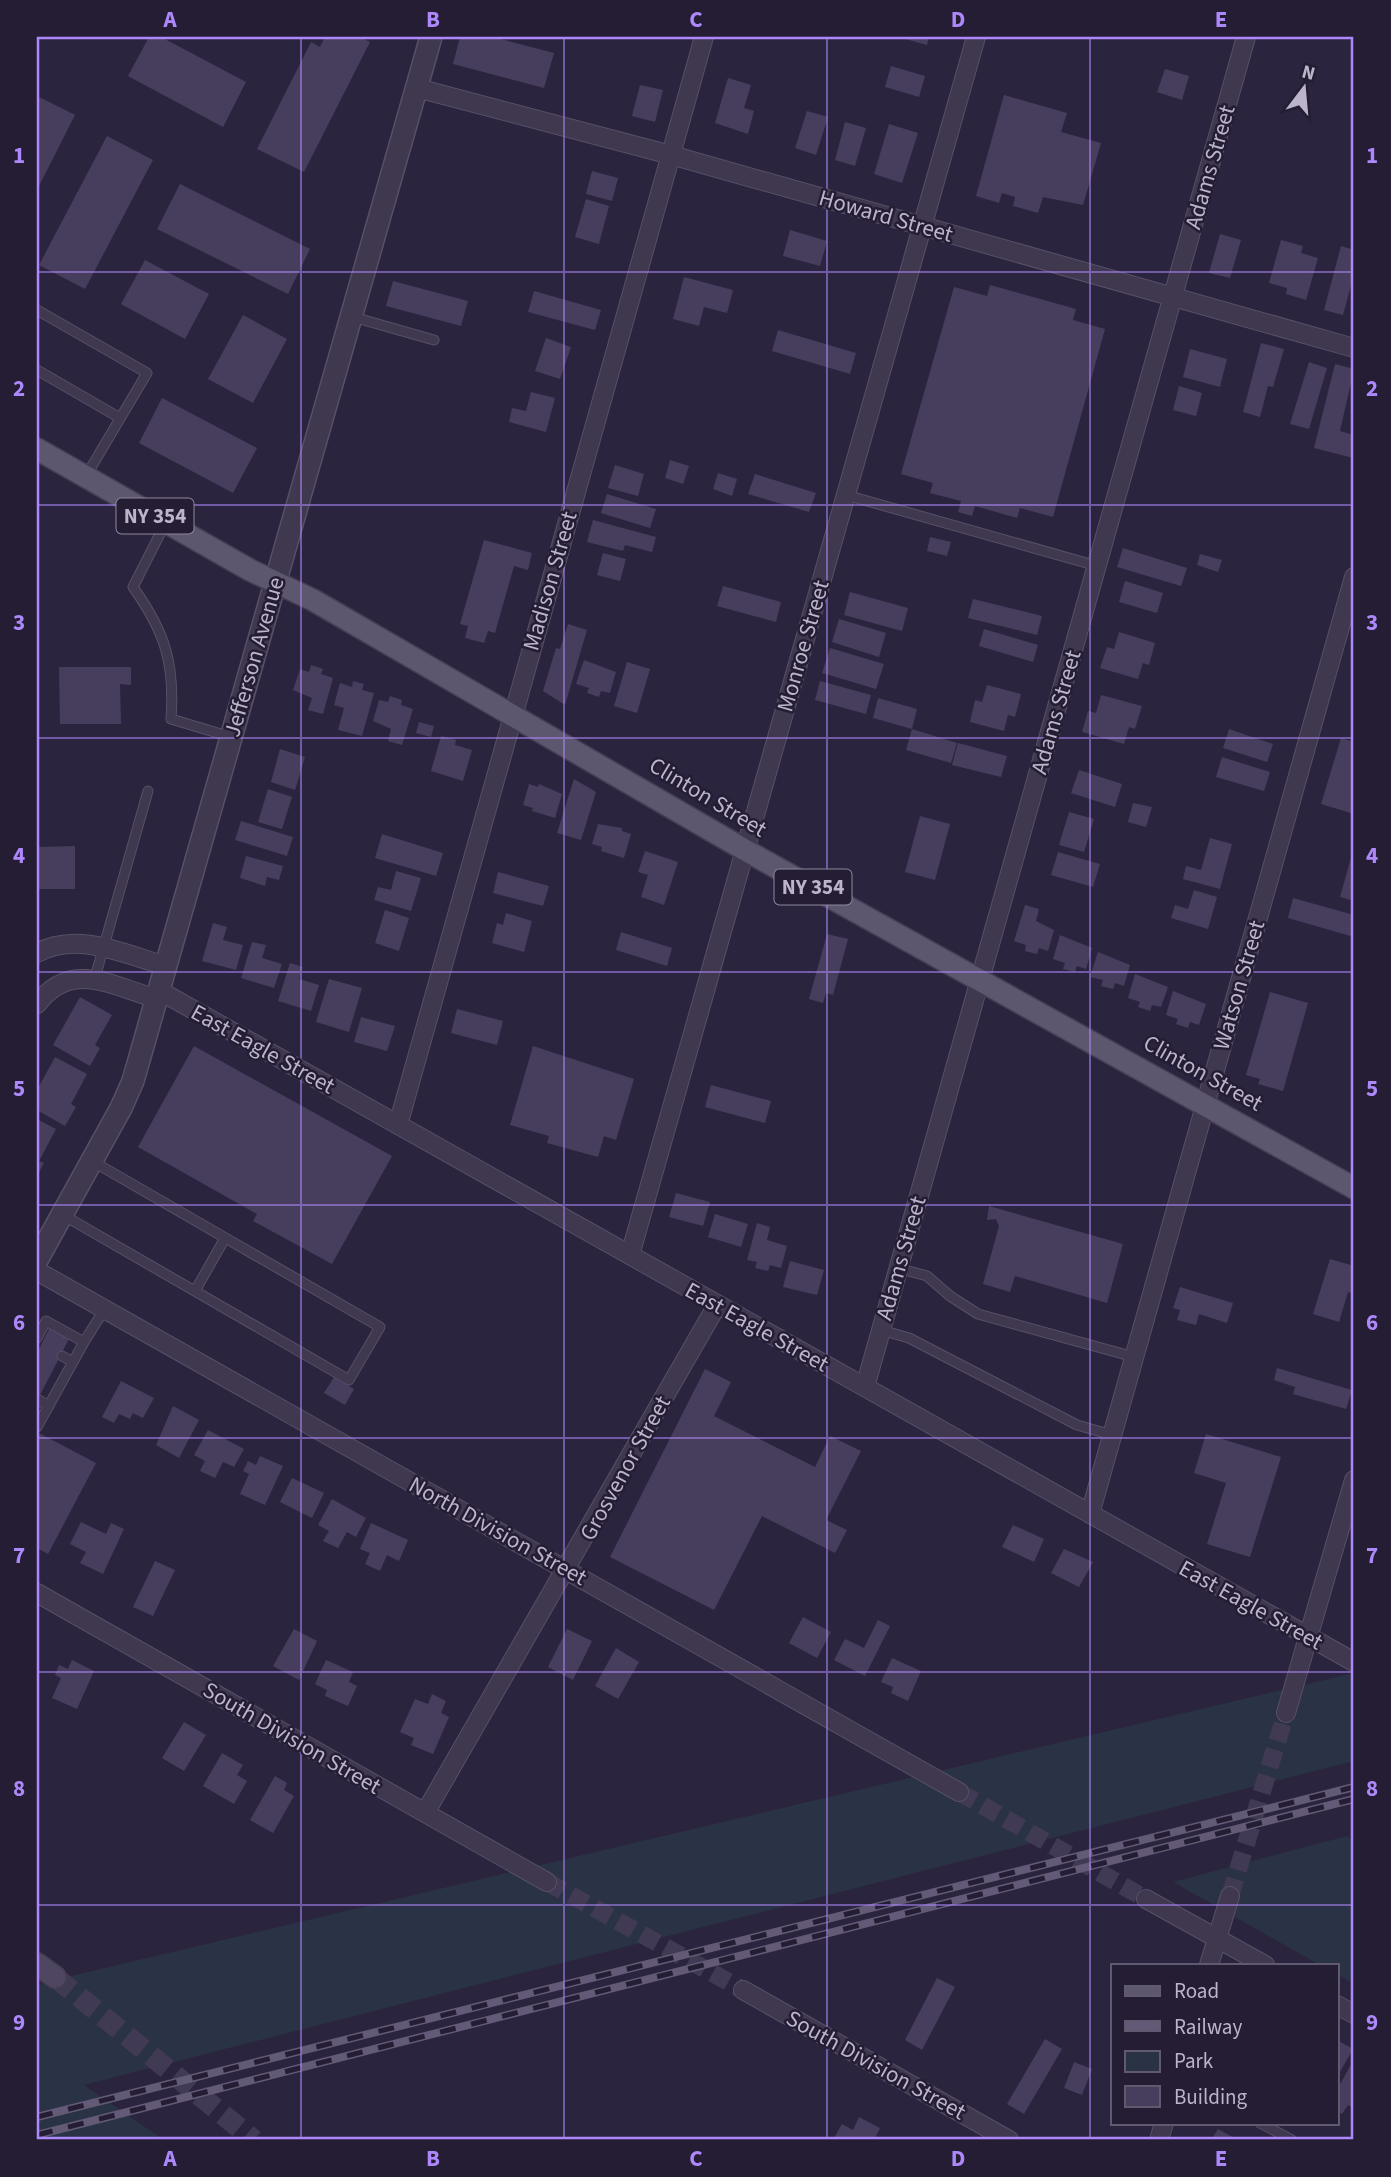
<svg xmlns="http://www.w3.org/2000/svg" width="1391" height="2177" viewBox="0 0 1391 2177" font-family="'Source Sans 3',sans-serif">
  <rect width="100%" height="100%" fill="#2b243f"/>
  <path fill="#2a3245" d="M1354 1673V1761L84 2085 164 2140H37V1984Z
    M1347 1836 1354 1841V1984L1337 1974V1965H1320L1173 1882Z"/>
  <path fill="#473e5d" d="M149 37H161L246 82 223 127 128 76Z
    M325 37H360L370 42 304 172 257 149 311 42 320 47Z
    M460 37H493L554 53 544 88 453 64Z
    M898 37H929L927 45Z
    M891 66 925 76 919 97 885 87Z
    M1165 69 1189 76 1182 100 1157 92Z
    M728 78 751 85 744 108 754 111 748 134 715 123Z
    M640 85 663 90 655 122 632 116Z
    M1004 95 1067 113 1061 132 1101 143 1083 205 1043 197 1038 213 1013 206 1015 197 1002 193 999 203 976 196Z
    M37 96 75 115 37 190Z
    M807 111 828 117 816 155 795 148Z
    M845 122 866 128 855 166 835 160Z
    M889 124 918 133 902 183 874 174Z
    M107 136 153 160 85 289 39 265Z
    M592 171 618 178 612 201 586 194Z
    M180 184 310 249 288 294 157 229Z
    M586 199 609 206 599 244 575 237Z
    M790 230 827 241 820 266 783 256Z
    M1220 234 1241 240 1230 278 1209 273Z
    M1281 240 1303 246 1301 253 1318 258 1306 300 1286 294 1287 288 1269 283Z
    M1341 246 1354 250V274L1343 315 1324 310Z
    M145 260 209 294 185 339 121 304Z
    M684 277 733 290 727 313 704 307 699 326 673 319Z
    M393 281 468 301 461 326 386 306Z
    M990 285 1076 309 1073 320 1105 329 1053 517 1020 508 1017 518 975 506 972 516 958 512 961 501 930 493 933 483 901 474 954 287 987 296Z
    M534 291 601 310 595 330 528 312Z
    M243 315 287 339 253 403 208 379Z
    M778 330 856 353 850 374 772 351Z
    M546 338 571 347 560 379 535 371Z
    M1261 343 1284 349 1273 387 1268 386 1260 417 1243 412Z
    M1190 349 1227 359 1220 387 1183 377Z
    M1309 362 1327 368 1309 429 1290 424Z
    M1335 364 1354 369 1340 431 1354 435 1353 458 1314 448Z
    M1179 386 1202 393 1196 416 1173 410Z
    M531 392 555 398 546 432 509 422 512 408 526 411Z
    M162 398 257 448 233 493 139 443Z
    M670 460 689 466 683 484 665 478Z
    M615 465 644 474 638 496 608 488Z
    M718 473 737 479 732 496 713 489Z
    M755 474 816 493 809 512 748 494Z
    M607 494 656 509 650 528 601 513Z
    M593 520 656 537 652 552 625 545 623 551 587 542Z
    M930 537 951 542 947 556 927 551Z
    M484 540 532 553 528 570 514 566 495 633 488 631 484 643 465 638 468 626 460 624Z
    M1123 548 1187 568 1181 586 1117 567Z
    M603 553 626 559 620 581 597 575Z
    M1200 554 1222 560 1218 572 1197 565Z
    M1125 581 1163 593 1157 613 1119 602Z
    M723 586 781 602 776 622 717 606Z
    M850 592 908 608 902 631 844 615Z
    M973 599 1042 616 1037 635 968 618Z
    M839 619 886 633 879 657 832 642Z
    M568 624 587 630 565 705 543 691 556 648 560 649Z
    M984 629 1038 645 1033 662 979 646Z
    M1119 632 1155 643 1149 665 1143 663 1138 679 1100 668 1107 647 1114 649Z
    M830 648 884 664 876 689 822 673Z
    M584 660 616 672 610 693 601 691 599 697 587 693 589 688 576 684Z
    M627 662 650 669 637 713 614 706Z
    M311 665 323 669 321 674 333 678 323 714 308 710 312 698 293 690 300 669 309 672Z
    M59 667H131V685L120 684 121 724H60Z
    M353 681 364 684 362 690 374 693 362 736 338 730 344 708 334 705 340 683 352 687Z
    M820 681 871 695 866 714 815 700Z
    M987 685 1021 694 1015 717 1008 715 1004 731 970 722 975 700 982 702Z
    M1101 695 1142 706 1135 729 1129 727 1124 744 1082 732 1088 711 1096 713Z
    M390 696 402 700 401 705 413 709 402 745 388 741 391 729 373 721 379 700 388 702Z
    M878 698 917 709 912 729 873 718Z
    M419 722 434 726 431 737 416 733Z
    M912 729 957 743 951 763 906 750Z
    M1229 729 1273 744 1267 762 1223 748Z
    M441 736 456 740 455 745 472 750 463 781 431 771Z
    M1341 738 1354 742V814L1321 804Z
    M958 743 1007 756 1001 777 952 765Z
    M280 749 305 757 295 790 271 782Z
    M1222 757 1270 772 1264 791 1216 777Z
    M1079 770 1122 784 1115 807 1071 793Z
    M574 779 596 792 581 840 557 833Z
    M529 784 538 787 539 784 562 794 555 818 532 811 533 808 523 805Z
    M268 789 292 797 282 829 258 822Z
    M1133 803 1152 807 1146 827 1128 822Z
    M1069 812 1094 819 1084 852 1059 845Z
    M920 816 950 824 935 880 905 872Z
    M241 821 293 837 287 856 235 840Z
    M598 824 622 828V831L631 834 624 858 601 851 602 847 592 844Z
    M382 834 443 853 436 876 375 858Z
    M1210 838 1232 844 1220 889 1183 879 1186 866 1201 870Z
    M75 846V889H37V847Z
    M1354 847V901L1340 897Z
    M645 851 678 862 664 905 641 897 648 875 638 872Z
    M1058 852 1100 864 1093 887 1051 875Z
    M246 856 283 866 279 880 267 877 265 886 240 878Z
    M396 871 421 878 411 911 374 900 378 887 391 890Z
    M498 872 549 886 543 906 493 893Z
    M1194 890 1217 897 1208 929 1171 918 1175 905 1188 909Z
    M1293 898 1354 915V937L1288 918Z
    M1025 905 1039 909 1036 921 1054 930 1048 951 1039 948 1037 954 1025 951 1026 945 1014 941Z
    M385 910 409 918 399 951 375 943Z
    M506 913 532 921 524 952 492 943 497 923 503 925Z
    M213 923 227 927 223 940 243 945 236 970 202 961Z
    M621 932 672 948 667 966 616 950Z
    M827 934 848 939 833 995 826 993 823 1003 809 999Z
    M1060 935 1092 948 1086 969 1077 966 1075 972 1063 969 1065 963 1053 959Z
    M252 942 266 945 262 958 282 964 274 988 241 978Z
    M1098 952 1130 965 1124 986 1115 983 1113 989 1101 986 1103 980 1090 977Z
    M290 963 303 967 299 979 319 985 311 1011 278 1001Z
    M1135 974 1168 987 1161 1007 1152 1005 1150 1011 1138 1007 1140 1002 1128 998Z
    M329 979 362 988 349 1032 316 1022Z
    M1173 991 1206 1004 1199 1025 1190 1022 1188 1028 1176 1024 1178 1019 1166 1015Z
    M1270 992 1308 1003 1283 1091 1258 1084 1260 1079 1246 1075Z
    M80 997 112 1015 95 1045 100 1048 90 1066 53 1045Z
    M457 1009 503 1021 497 1045 451 1033Z
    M361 1017 395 1026 387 1051 354 1042Z
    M194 1046 392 1156 332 1264 253 1221 257 1214 138 1147Z
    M533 1046 634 1079 616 1140 604 1136 598 1157 547 1143 549 1136 510 1125Z
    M55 1057 87 1074 71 1104 76 1107 65 1126 37 1110V1090Z
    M711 1085 771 1101 765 1123 705 1107Z
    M37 1119 56 1129 39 1161 44 1163 37 1176Z
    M676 1193 710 1202 703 1226 669 1217Z
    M989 1206 1123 1244 1107 1303 1015 1276 1010 1292 983 1284 999 1226 996 1219 987 1220Z
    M715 1214 748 1224 741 1247 708 1237Z
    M757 1223 770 1227 767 1240 787 1246 781 1268 770 1265 768 1271 755 1268 757 1262 747 1260Z
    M1330 1259 1354 1266V1294L1348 1292 1339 1322 1313 1314Z
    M790 1261 824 1270 817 1295 783 1287Z
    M1180 1287 1233 1303 1227 1323 1199 1314 1196 1325 1177 1320 1180 1310 1173 1308Z
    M51 1325 71 1335 37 1401V1353Z
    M1277 1368 1352 1390 1346 1409 1293 1394 1295 1387 1274 1380Z
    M705 1369 731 1382 714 1416 815 1467 830 1436 861 1451 826 1520 847 1530 835 1553 762 1516 714 1610 610 1557Z
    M334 1377 354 1389 345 1405 324 1393Z
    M121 1381 154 1398 143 1418 133 1413 130 1419 119 1414 114 1423 102 1417Z
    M173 1406 199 1420 179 1458 156 1445Z
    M208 1430 244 1449 234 1467 223 1462 215 1478 200 1471 205 1461 194 1455Z
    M37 1432 96 1463 48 1554 37 1548Z
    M1206 1434 1281 1457 1250 1557 1207 1544 1226 1483 1194 1473Z
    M260 1456 283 1466 265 1505 240 1494 249 1474 243 1471 248 1461 256 1465Z
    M292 1478 324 1493 312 1518 280 1502Z
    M332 1499 366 1518 356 1537 347 1532 338 1548 323 1541 329 1531 318 1525Z
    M81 1522 106 1534 111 1523 124 1529 103 1574 80 1563 86 1552 70 1544Z
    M371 1523 408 1540 399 1561 387 1555 380 1571 365 1564 370 1553 360 1549Z
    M1013 1525 1044 1539 1034 1562 1002 1547Z
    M1064 1549 1093 1562 1079 1587 1051 1573Z
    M155 1561 175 1570 153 1616 133 1607Z
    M803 1617 831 1632 817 1658 789 1643Z
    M878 1620 890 1626 865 1676 834 1660 845 1639 864 1648Z
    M294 1629 317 1641 299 1680 273 1666Z
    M567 1629 592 1641 573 1680 548 1667Z
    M616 1648 639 1662 618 1699 595 1686Z
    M892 1658 921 1671 908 1701 891 1693 893 1687 881 1682Z
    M72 1660 94 1671 77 1709 52 1698 61 1678 55 1675 59 1665 68 1669Z
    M326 1660 353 1672 349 1682 357 1686 348 1706 325 1696 327 1690 315 1684Z
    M432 1694 446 1701 441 1713 449 1717 433 1754 411 1745 414 1738 400 1732 415 1699 428 1704Z
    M184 1722 206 1735 184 1771 162 1758Z
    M222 1753 243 1765 237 1775 247 1781 234 1804 203 1786Z
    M275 1776 287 1783 284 1790 294 1796 273 1833 250 1820Z
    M937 1978 955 1987 922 2050 905 2040Z
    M1045 2039 1062 2049 1024 2114 1007 2104Z
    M1337 2040 1353 2049 1337 2077Z
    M1354 2059V2108L1348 2105 1342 2114 1337 2111V2090Z
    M1074 2062 1092 2069 1082 2095 1064 2088Z
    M859 2117 880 2128 874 2140H833L842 2124 853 2130Z
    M1218 2129 1238 2140H1211Z"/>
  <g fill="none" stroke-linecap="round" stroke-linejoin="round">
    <path stroke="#413a54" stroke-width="18" stroke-dasharray="18 9" stroke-linecap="butt" d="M959 1792 1146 1899
      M547 1882 743 1990
      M1230 1896 1286 1713"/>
    <path stroke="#413a54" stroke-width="21" stroke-dasharray="21 10" stroke-linecap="butt" d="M55 1977 254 2140"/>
    <defs>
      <path id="service" d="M37 310 147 373 86 476
        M353 317 434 340
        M37 370 120 418
        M846 495 1097 566
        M165 524 133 587C165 632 175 663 171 719L231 737
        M94 981 148 791
        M63 1215 349 1380 380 1327 92 1161
        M898 1268 927 1276 950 1296 978 1314 1134 1357
        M195 1291 225 1238
        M881 1330 909 1338 1077 1425 1112 1435
        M37 1338 46 1321 84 1342 104 1310
        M62 1356 73 1362
        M37 1399 49 1406
        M37 1427 84 1342
        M1260 2123 1292 2140"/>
      <path id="minor" d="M417 88 671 155 1354 348
        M37 953C78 931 124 954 166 966
        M160 991 1354 1662
        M37 1004C72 959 111 986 158 999
        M398 1125 704 37
        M630 1255 976 37
        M37 1271 959 1792
        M865 1387 1246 37
        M1090 1514 1354 577
        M37 1593 547 1882
        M1286 1713 1354 1480
        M425 1813 717 1305
        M1146 1899 1265 1965
        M1209 1965 1230 1896
        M743 1990 1009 2140
        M1337 2005 1354 2014
        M1159 2140 1164 2123"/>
      <path id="tertiary" d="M37 1260 121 1108 133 1081 431 37"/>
      <path id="secondary" d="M37 1964 55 1977"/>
      <path id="primary" d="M37 449 250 570 313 600 745 850 1354 1188"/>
    </defs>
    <use href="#service" stroke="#575067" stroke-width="11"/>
    <use href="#minor" stroke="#575067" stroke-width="20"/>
    <use href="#tertiary" stroke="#575067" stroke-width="24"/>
    <use href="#secondary" stroke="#453e55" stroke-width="24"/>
    <use href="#primary" stroke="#453e55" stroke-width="24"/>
    <use href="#service" stroke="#3f384f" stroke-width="9"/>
    <use href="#minor" stroke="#3f384f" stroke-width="18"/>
    <use href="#tertiary" stroke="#3f384f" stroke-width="21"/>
    <use href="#secondary" stroke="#4f4662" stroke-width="21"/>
    <use href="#primary" stroke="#5d566f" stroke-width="21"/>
    <defs>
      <path id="rail" d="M37 2117 1354 1787
        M37 2135 1354 1799"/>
    </defs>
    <use href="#rail" stroke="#625a76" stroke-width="8"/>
    <use href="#rail" stroke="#241d34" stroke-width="5" stroke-dasharray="16" stroke-linecap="butt"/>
  </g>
  <path fill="none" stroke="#ad88fb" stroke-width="2" stroke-opacity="0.55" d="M301 37V2140M564 37V2140M827 37V2140M1090 37V2140M37 272H1354M37 505H1354M37 738H1354M37 972H1354M37 1205H1354M37 1438H1354M37 1672H1354M37 1905H1354"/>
  <g text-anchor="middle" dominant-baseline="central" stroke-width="5" stroke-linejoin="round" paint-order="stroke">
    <g fill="#241d34" stroke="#8e879d" stroke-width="2">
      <rect x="116.5" y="498.5" width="77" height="35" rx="5"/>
      <rect x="774.5" y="869.5" width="77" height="35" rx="5"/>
    </g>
    <g font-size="21" font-weight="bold" fill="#bbb4ca">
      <text x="155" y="516">NY 354</text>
      <text x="813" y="887">NY 354</text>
    </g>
    <g font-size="23" fill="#bbb4ca" stroke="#241d34">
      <text transform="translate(1210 167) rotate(-74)">Adams Street</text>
      <text transform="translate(886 216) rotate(16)">Howard Street</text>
      <text transform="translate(550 581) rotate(-74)">Madison Street</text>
      <text transform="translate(803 646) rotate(-74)">Monroe Street</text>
      <text transform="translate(254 657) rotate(-74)">Jefferson Avenue</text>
      <text transform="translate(1056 712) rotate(-74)">Adams Street</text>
      <text transform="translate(708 797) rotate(31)">Clinton Street</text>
      <text transform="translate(1239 985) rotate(-74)">Watson Street</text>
      <text transform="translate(263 1049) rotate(29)">East Eagle Street</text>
      <text transform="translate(1203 1073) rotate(29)">Clinton Street</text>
      <text transform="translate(901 1258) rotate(-74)">Adams Street</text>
      <text transform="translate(757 1327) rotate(29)">East Eagle Street</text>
      <text transform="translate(625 1468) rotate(-61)">Grosvenor Street</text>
      <text transform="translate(498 1531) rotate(29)">North Division Street</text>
      <text transform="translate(1251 1605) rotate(29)">East Eagle Street</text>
      <text transform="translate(292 1738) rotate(30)">South Division Street</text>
      <text transform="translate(876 2065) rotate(29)">South Division Street</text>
    </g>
  </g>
  <rect width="1391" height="2177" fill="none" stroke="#241d34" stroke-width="77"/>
  <rect x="1111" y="1964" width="228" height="161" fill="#241d34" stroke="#605970" stroke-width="2"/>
  <rect x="1125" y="1986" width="35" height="10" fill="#5d566f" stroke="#605970" stroke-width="2"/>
  <text x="1174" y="1998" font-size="21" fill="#bbb4ca">Road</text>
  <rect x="1125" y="2021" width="35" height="10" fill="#625a76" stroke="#605970" stroke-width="2"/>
  <text x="1174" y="2034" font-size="21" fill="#bbb4ca">Railway</text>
  <rect x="1125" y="2051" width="35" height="21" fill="#2a3245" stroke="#605970" stroke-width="2"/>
  <text x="1174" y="2068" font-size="21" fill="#bbb4ca">Park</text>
  <rect x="1125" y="2086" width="35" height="21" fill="#473e5d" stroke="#605970" stroke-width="2"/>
  <text x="1174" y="2104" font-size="21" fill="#bbb4ca">Building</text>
  <g transform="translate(1304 88) rotate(16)" stroke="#241d34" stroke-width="5" paint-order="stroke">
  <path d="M0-5L12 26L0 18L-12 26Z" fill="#bbb4ca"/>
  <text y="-10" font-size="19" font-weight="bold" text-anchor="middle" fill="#bbb4ca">N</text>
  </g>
  <rect x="38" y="38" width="1314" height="2100" fill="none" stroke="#ad88fb" stroke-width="2.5"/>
  <g font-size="23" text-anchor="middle" font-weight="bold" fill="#ad88fb">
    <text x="170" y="27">A</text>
    <text x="433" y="27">B</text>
    <text x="696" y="27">C</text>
    <text x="958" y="27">D</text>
    <text x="1221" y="27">E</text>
    <text x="19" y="163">1</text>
    <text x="1372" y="163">1</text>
    <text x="19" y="396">2</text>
    <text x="1372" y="396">2</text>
    <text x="19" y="630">3</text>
    <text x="1372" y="630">3</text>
    <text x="19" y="863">4</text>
    <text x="1372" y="863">4</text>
    <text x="19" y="1096">5</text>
    <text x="1372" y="1096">5</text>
    <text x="19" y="1330">6</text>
    <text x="1372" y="1330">6</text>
    <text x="19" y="1563">7</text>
    <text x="1372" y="1563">7</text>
    <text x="19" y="1796">8</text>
    <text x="1372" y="1796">8</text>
    <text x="19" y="2030">9</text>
    <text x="1372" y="2030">9</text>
    <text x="170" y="2166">A</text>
    <text x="433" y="2166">B</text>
    <text x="696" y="2166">C</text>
    <text x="958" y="2166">D</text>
    <text x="1221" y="2166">E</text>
  </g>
</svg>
